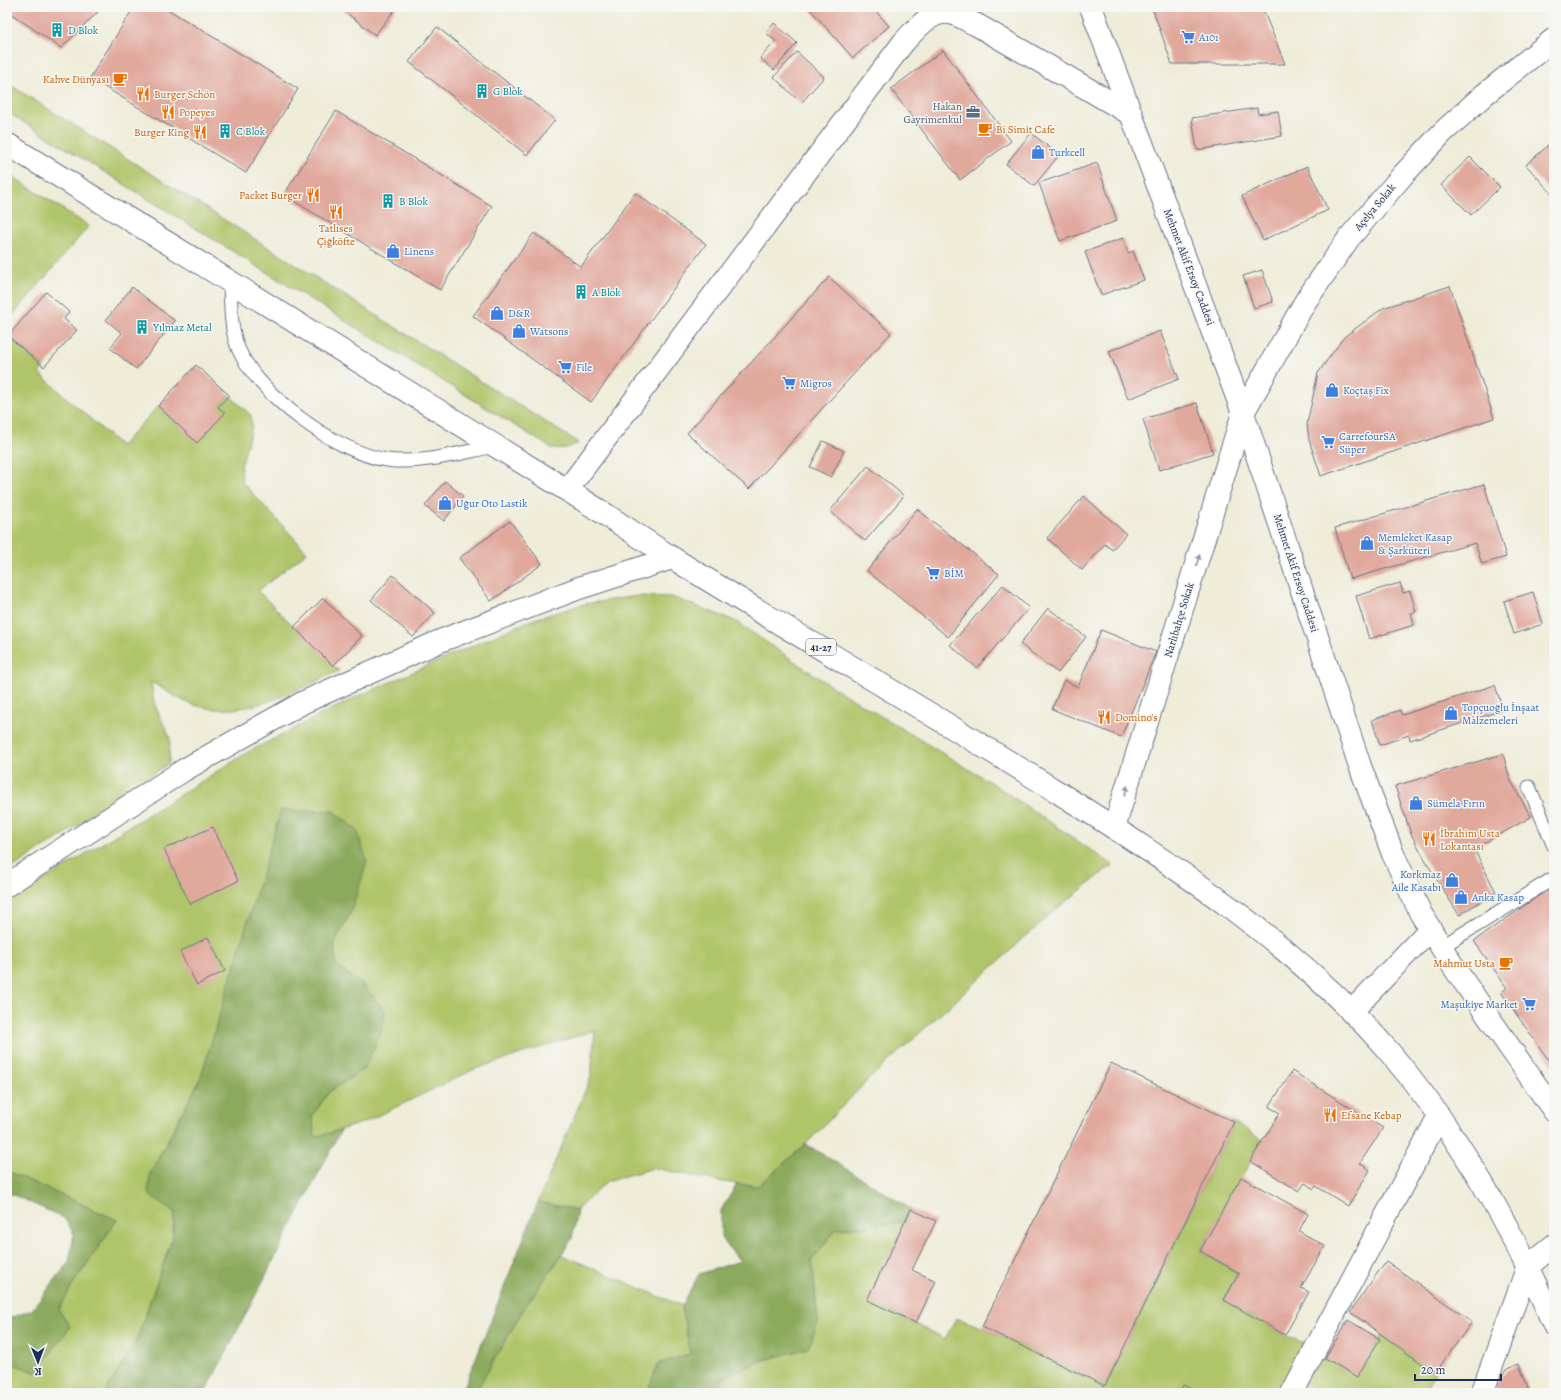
<svg xmlns="http://www.w3.org/2000/svg" width="1561" height="1400" viewBox="0 0 1561 1400" font-family="Alegreya,serif">
  <rect width="100%" height="100%" fill="#f6f6f2"/>
  <filter id="ink" filterUnits="userSpaceOnUse"><feTurbulence type="fractalNoise" baseFrequency=".025" numOctaves="2"/><feDisplacementMap in="SourceGraphic" scale="8" xChannelSelector="R" yChannelSelector="G"/><feConvolveMatrix kernelMatrix="1 2 1 2 8 2 1 2 1" color-interpolation-filters="sRGB"/></filter>
  <filter id="wash" filterUnits="userSpaceOnUse"><feTurbulence type="fractalNoise" baseFrequency=".012" numOctaves="4" result="noise"/><feDisplacementMap in="SourceGraphic" scale="16" xChannelSelector="R" yChannelSelector="G"/><feGaussianBlur stdDeviation="0.9" result="paint"/><feColorMatrix in="noise" values="0 0 0 0 0 0 0 0 0 0 0 0 0 0 0 0 0 1.4 0 .05"/><feComposite in="paint" operator="in"/></filter>
  <g filter="url(#wash)">
    <rect width="100%" height="100%" fill="#efecd8"/>
    <path fill="#b0c569" stroke="#667a64" d="M7 83 579 443 567 448 553 449 7 112Z
      M7 173 89 226 7 322Z
      M7 336 44 367 39 373 121 446 158 406 197 442 224 413 218 407 229 395 251 415 252 426 241 467 242 482 307 552 258 591 339 671C293 691 243 722 191 704 177 699 164 689 151 682L154 703 170 738 169 763 93 816 7 871Z
      M637 596 672 597 735 621 831 686 995 785 1113 865 1054 911 867 1081 806 1144 758 1186 722 1182 654 1168 607 1181 577 1210 538 1202 591 1077 595 1030 475 1069 365 1122 315 1138 312 1116 329 1092 364 1068 363 985 336 965 334 943 351 912 238 958 201 1077 150 1174 148 1194 175 1212 172 1239 137 1339 105 1393H7V1361L36 1373 70 1327 59 1310 73 1284 117 1220 7 1171V903L248 752 354 698 531 620 585 604Z
      M1234 1122 1263 1140 1200 1251 1239 1273 1224 1300 1285 1335 1315 1348 1325 1358 1357 1376 1383 1335 1435 1373 1423 1393H730L719 1381 760 1361 808 1348 818 1322 812 1260 836 1229 905 1222 868 1300 945 1339 956 1318 982 1327 1105 1386Z
      M562 1255 682 1306 690 1354 658 1364 647 1393H475L523 1310Z"/>
    <path fill="#8caa5d" stroke="#546c5e" d="M281 810 333 811 357 830 367 862 351 912 334 943 336 965 363 985 385 1011 381 1034 364 1069 329 1092 312 1116 315 1137 341 1130 205 1393H105L137 1339 172 1239 175 1212 148 1194 150 1174 201 1077Z
      M806 1144 911 1209 905 1222 836 1229 812 1260 818 1322 808 1348 760 1361 719 1380 730 1393H647L658 1364 690 1354 682 1306 699 1274 740 1261 721 1238V1210L737 1184 758 1186Z
      M7 1171 117 1220 73 1284 59 1310 70 1327 36 1373 7 1361V1319L32 1310 69 1262 74 1234 64 1218 7 1192Z
      M538 1202 577 1210 572 1239 523 1310 475 1393H462Z"/>
    <g id="blocks">
      <path fill="#e1a89c" d="M7 7H103L61 48 7 11Z
        M134 7H164L298 89 246 173 90 78Z
        M339 7H397L375 35Z
        M808 7H872L889 26 853 58Z
        M1176 7H1262L1285 64H1172L1153 10Z
        M774 23 797 43 774 70 760 58 776 41 766 33Z
        M437 27 555 120 527 155 409 62Z
        M943 50 1011 141 960 180 891 89Z
        M797 52 824 77 801 103 774 77Z
        M1257 108 1258 114 1278 111 1282 136 1197 150 1192 118Z
        M336 111 492 206 440 290 284 195Z
        M1031 133 1059 155 1034 186 1006 164Z
        M1554 140V196L1526 165Z
        M1470 157 1500 187 1471 215 1441 185Z
        M1097 163 1117 221 1060 241 1039 183Z
        M1307 166 1328 210 1263 240 1242 196Z
        M635 193 706 244 591 402 473 316 534 233 581 267Z
        M1123 238 1128 253 1133 251 1144 280 1101 295 1085 252Z
        M1262 270 1273 302 1254 308 1243 276Z
        M829 277 891 333 749 489 687 433Z
        M1450 286 1494 418 1321 476 1309 440 1307 424 1318 373 1344 337 1383 308Z
        M132 287 175 321 136 369 110 348 122 333 106 320Z
        M46 292 69 312 64 319 77 330 44 367 8 336Z
        M1160 331 1179 379 1128 399 1109 351Z
        M196 365 229 395 218 407 225 413 197 443 158 406Z
        M1197 403 1213 453 1159 470 1143 419Z
        M823 441 844 451 831 477 810 467Z
        M868 466 904 496 865 541 830 511Z
        M445 481 463 496 444 521 425 506Z
        M1484 484 1506 557 1482 564 1475 543 1350 579 1335 528Z
        M1084 496 1126 534 1112 550 1105 544 1082 570 1047 538Z
        M917 509 999 574 948 637 867 571Z
        M510 521 542 564 491 601 459 558Z
        M393 575 435 613 413 637 371 600Z
        M1400 583 1403 593 1410 591 1416 612 1411 613 1414 625 1369 639 1356 596Z
        M1003 585 1029 608 977 668 950 645Z
        M1533 592 1543 624 1514 634 1504 601Z
        M323 598 362 636 333 666 294 627Z
        M1048 608 1086 637 1058 673 1020 644Z
        M1101 630 1156 652 1121 737 1052 709 1064 680 1078 687Z
        M1495 685 1503 710 1410 740 1409 735 1380 745 1372 720 1400 710 1402 715Z
        M1503 754 1510 779 1531 817 1474 849 1496 892 1459 915 1432 872 1411 834 1395 786Z
        M213 827 238 881 190 904 164 849Z
        M1554 885V1068L1501 992 1507 988 1474 941Z
        M208 937 225 971 197 985 180 952Z
        M1111 1063 1234 1122 1105 1386 982 1327Z
        M1292 1071 1383 1128 1360 1163 1370 1170 1348 1206 1316 1186 1314 1189 1305 1183 1299 1191 1250 1161 1280 1113 1269 1107Z
        M1241 1177 1308 1214 1299 1231 1325 1246 1301 1288 1309 1292 1285 1335 1224 1300 1239 1273 1200 1251Z
        M911 1209 936 1221 912 1270 936 1281 916 1323 867 1300Z
        M1386 1261 1472 1322 1435 1373 1350 1312Z
        M1348 1320 1380 1339 1357 1377 1325 1358Z
        M1519 1364 1530 1393H1497L1495 1385 1507 1369Z
        M1183 1385 1202 1393H1179Z"/>
    </g>
  </g>
  <g filter="url(#ink)">
    <use href="#blocks" fill-opacity="0" stroke="#657189" stroke-width="1"/>
    <g fill="none" stroke-linecap="round" stroke-linejoin="round">
      <defs>
        <path id="service" d="M230 282C231 303 230 328 238 348 258 395 337 453 387 460 420 465 463 452 495 446
          M1529 787 1554 846
          M1441 947 1554 878"/>
        <path id="minor" d="M567 490 903 43C916 29 933 7 954 14 962 17 970 22 977 25L1131 114
          M1114 828 1243 413 1305 302 1349 238 1402 176 1443 132 1485 94 1554 39
          M7 885 184 770 304 702 440 641 579 588 672 558
          M1351 1012 1430 929
          M1292 1393 1439 1116
          M1482 1393 1528 1266"/>
        <path id="primary" d="M1091 7 1243 413 1360 766 1393 854 1421 914 1453 966 1554 1111
          M7 144C193 259 380 373 565 489 602 511 637 536 674 559 800 637 929 712 1056 791 1175 866 1298 945 1391 1054 1460 1135 1512 1228 1554 1325
          M1528 1266 1554 1245"/>
      </defs>
      <use href="#service" stroke="#657189" stroke-width="15"/>
      <use href="#minor" stroke="#657189" stroke-width="24"/>
      <use href="#primary" stroke="#657189" stroke-width="24"/>
      <use href="#service" stroke="#fff" stroke-width="13"/>
      <use href="#minor" stroke="#fff" stroke-width="22"/>
      <use href="#primary" stroke="#fff" stroke-width="22"/>
    </g>
    <defs><path id="oneway-solid" d="M-6-.8H1V-3.2L6.5 0L1 3.2V.8H-6Z"/></defs>
    <g fill="#8d97ae">
      <use href="#oneway-solid" transform="translate(1198 560) rotate(-73)"/>
      <use href="#oneway-solid" transform="translate(1126 791) rotate(-73)"/>
    </g>
  </g>
  <defs>
    <symbol id="building-bare" viewBox="-9 -9 18 18"><path d="M-4-6H4V6H1V3H-1V6H-4ZM-2.5-4.3h1.7v1.8h-1.7ZM.8-4.3h1.7v1.8H.8ZM-2.5-1h1.7V.8h-1.7ZM.8-1h1.7V.8H.8Z" fill="#0f9aa8" stroke="#f6f6f2" stroke-width="2.5" paint-order="stroke"/></symbol>
    <symbol id="supermarket-bare" viewBox="-9 -9 18 18"><path d="M-6-5.5h2.5l.6 2H6L4.5 2H-2.5L-4.4-4H-6ZM-1.5 3.2a1.3 1.3 0 1 0 .1 0ZM3 3.2a1.3 1.3 0 1 0 .1 0Z" fill="#3f7fe0" stroke="#f6f6f2" stroke-width="2.5" paint-order="stroke"/></symbol>
    <symbol id="cafe-bare" viewBox="-9 -9 18 18"><path d="M-5.5-4.5H6V0H3Q3 3.5 0 3.5H-2.5Q-5.5 3.5-5.5 0ZM3-3.2v2h1.7v-2ZM-6 4.5H4V6H-6Z" fill="#e8710a" stroke="#f6f6f2" stroke-width="2.5" paint-order="stroke"/></symbol>
    <symbol id="restaurant-bare" viewBox="-9 -9 18 18"><path d="M-5-6h1v4h1v-4h1v4h1v-4h1v5L-1.5 .5V6h-2V.5L-5-1ZM5-6V6H3V1.5H1.5Q1.5-4 5-6Z" fill="#e8710a" stroke="#f6f6f2" stroke-width="2.5" paint-order="stroke"/></symbol>
    <symbol id="office-bare" viewBox="-9 -9 18 18"><path d="M-6-3h4V-5.5h4V-3h4V5H-6ZM-1-4.5V-3h2v-1.5ZM-6 0V1H6V0Z" fill="#5c6f8a" stroke="#f6f6f2" stroke-width="2.5" paint-order="stroke"/></symbol>
    <symbol id="shop-bare" viewBox="-9 -9 18 18"><path d="M-5-2.5h2.3a2.7 3.5 0 0 1 5.4 0H5L5.5 6h-11ZM-1.5-2.5h3a1.5 2.3 0 0 0-3 0Z" fill="#3f7fe0" stroke="#f6f6f2" stroke-width="2.5" paint-order="stroke"/></symbol>
  </defs>
  <g fill-rule="evenodd">
    <use href="#building-bare" x="47" y="20" width="20" height="20"/>
    <use href="#supermarket-bare" x="1178" y="27" width="20" height="20"/>
    <use href="#cafe-bare" x="110" y="69" width="20" height="20"/>
    <use href="#building-bare" x="472" y="81" width="20" height="20"/>
    <use href="#restaurant-bare" x="133" y="84" width="20" height="20"/>
    <use href="#restaurant-bare" x="158" y="102" width="20" height="20"/>
    <use href="#office-bare" x="963" y="102" width="20" height="20"/>
    <use href="#cafe-bare" x="975" y="119" width="20" height="20"/>
    <use href="#building-bare" x="215" y="121" width="20" height="20"/>
    <use href="#restaurant-bare" x="190" y="122" width="20" height="20"/>
    <use href="#shop-bare" x="1028" y="142" width="20" height="20"/>
    <use href="#restaurant-bare" x="303" y="185" width="20" height="20"/>
    <use href="#building-bare" x="378" y="191" width="20" height="20"/>
    <use href="#restaurant-bare" x="326" y="202" width="20" height="20"/>
    <use href="#shop-bare" x="383" y="241" width="20" height="20"/>
    <use href="#building-bare" x="571" y="282" width="20" height="20"/>
    <use href="#shop-bare" x="487" y="303" width="20" height="20"/>
    <use href="#building-bare" x="132" y="317" width="20" height="20"/>
    <use href="#shop-bare" x="509" y="321" width="20" height="20"/>
    <use href="#supermarket-bare" x="555" y="357" width="20" height="20"/>
    <use href="#supermarket-bare" x="779" y="373" width="20" height="20"/>
    <use href="#shop-bare" x="1322" y="380" width="20" height="20"/>
    <use href="#supermarket-bare" x="1318" y="432" width="20" height="20"/>
    <use href="#shop-bare" x="435" y="493" width="20" height="20"/>
    <use href="#shop-bare" x="1357" y="533" width="20" height="20"/>
    <use href="#supermarket-bare" x="923" y="563" width="20" height="20"/>
    <use href="#shop-bare" x="1441" y="703" width="20" height="20"/>
    <use href="#restaurant-bare" x="1094" y="707" width="20" height="20"/>
    <use href="#shop-bare" x="1406" y="793" width="20" height="20"/>
    <use href="#restaurant-bare" x="1419" y="829" width="20" height="20"/>
    <use href="#shop-bare" x="1442" y="870" width="20" height="20"/>
    <use href="#shop-bare" x="1451" y="887" width="20" height="20"/>
    <use href="#cafe-bare" x="1496" y="953" width="20" height="20"/>
    <use href="#supermarket-bare" x="1519" y="994" width="20" height="20"/>
    <use href="#restaurant-bare" x="1320" y="1105" width="20" height="20"/>
  </g>
  <g text-anchor="middle" dominant-baseline="central" stroke-width="3" stroke-linejoin="round" paint-order="stroke">
    <rect fill="#f6f6f2" stroke="#5d6b8a" stroke-width="1" x="806" y="639" width="30" height="16" rx="3"/>
    <g font-size="10" font-weight="bold" fill="#1b2f5e">
      <text x="821" y="647">41-27</text>
    </g>
    <g font-size="11" fill="#0d838f" stroke="#f6f6f2" text-anchor="start">
      <text x="68" y="30">D Blok</text>
      <text x="493" y="91">G Blok</text>
      <text x="236" y="131">C Blok</text>
      <text x="399" y="201">B Blok</text>
      <text x="592" y="292">A Blok</text>
      <text x="153" y="327">Yılmaz Metal</text>
    </g>
    <g font-size="11" fill="#366cbe" stroke="#f6f6f2" text-anchor="start">
      <text x="1199" y="37">A101</text>
      <text x="1049" y="152">Turkcell</text>
      <text x="404" y="251">Linens</text>
      <text x="508" y="313">D&amp;R</text>
      <text x="530" y="331">Watsons</text>
      <text x="576" y="367">File</text>
      <text x="800" y="383">Migros</text>
      <text x="1343" y="390">Koçtaş Fix</text>
      <text x="1339" y="436">CarrefourSA<tspan x="1339" dy="13">Süper</tspan></text>
      <text x="456" y="503">Uğur Oto Lastik</text>
      <text x="1378" y="537">Memleket Kasap<tspan x="1378" dy="13">&amp; Şarküteri</tspan></text>
      <text x="944" y="573">BİM</text>
      <text x="1462" y="707">Topçuoğlu İnşaat<tspan x="1462" dy="13">Malzemeleri</tspan></text>
      <text x="1427" y="803">Sümela Fırın</text>
      <text x="1441" y="874" text-anchor="end">Korkmaz<tspan x="1441" dy="13">Aile Kasabı</tspan></text>
      <text x="1472" y="897">Anka Kasap</text>
      <text x="1518" y="1004" text-anchor="end">Maşukiye Market</text>
    </g>
    <g font-size="11" fill="#c56008" stroke="#f6f6f2" text-anchor="start">
      <text x="109" y="79" text-anchor="end">Kahve Dünyası</text>
      <text x="154" y="94">Burger Schön</text>
      <text x="179" y="112">Popeyes</text>
      <text x="996" y="129">Bi Simit Cafe</text>
      <text x="189" y="132" text-anchor="end">Burger King</text>
      <text x="302" y="195" text-anchor="end">Packet Burger</text>
      <text x="336" y="228" text-anchor="middle">Tatlıses<tspan x="336" dy="13">Çiğköfte</tspan></text>
      <text x="1115" y="717">Domino's</text>
      <text x="1440" y="833">İbrahim Usta<tspan x="1440" dy="13">Lokantası</tspan></text>
      <text x="1495" y="963" text-anchor="end">Mahmut Usta</text>
      <text x="1341" y="1115">Efsane Kebap</text>
    </g>
    <g font-size="11" fill="#4e5e75" stroke="#f6f6f2" text-anchor="end">
      <text x="962" y="106">Hakan<tspan x="962" dy="13">Gayrimenkul</tspan></text>
    </g>
    <g font-size="11" fill="#1b2f5e" stroke="#f6f6f2">
      <text transform="translate(1375 207) rotate(-50)">Açelya Sokak</text>
      <text transform="translate(1189 267) rotate(69)">Mehmet Akif Ersoy Caddesi</text>
      <text transform="translate(1296 573) rotate(72)">Mehmet Akif Ersoy Caddesi</text>
      <text transform="translate(1179 620) rotate(-73)">Narlıbahçe Sokak</text>
    </g>
  </g>
  <rect width="1561" height="1400" fill="none" stroke="#f6f6f2" stroke-width="24"/>
  <g transform="translate(38 1362) rotate(179)" stroke="#f6f6f2" stroke-width="3" paint-order="stroke">
  <path d="M0-3L7 15L0 10L-7 15Z" fill="#1b2f5e"/>
  <text y="-6" font-size="11" font-weight="bold" text-anchor="middle" fill="#1b2f5e">K</text>
  </g>
  <path d="M1415 1374v6h86v-6" fill="none" stroke="#1b2f5e" stroke-width="2"/>
  <text x="1421" y="1374" font-size="12" fill="#1b2f5e" stroke="#f6f6f2" stroke-width="3" paint-order="stroke">20 m</text>
</svg>
